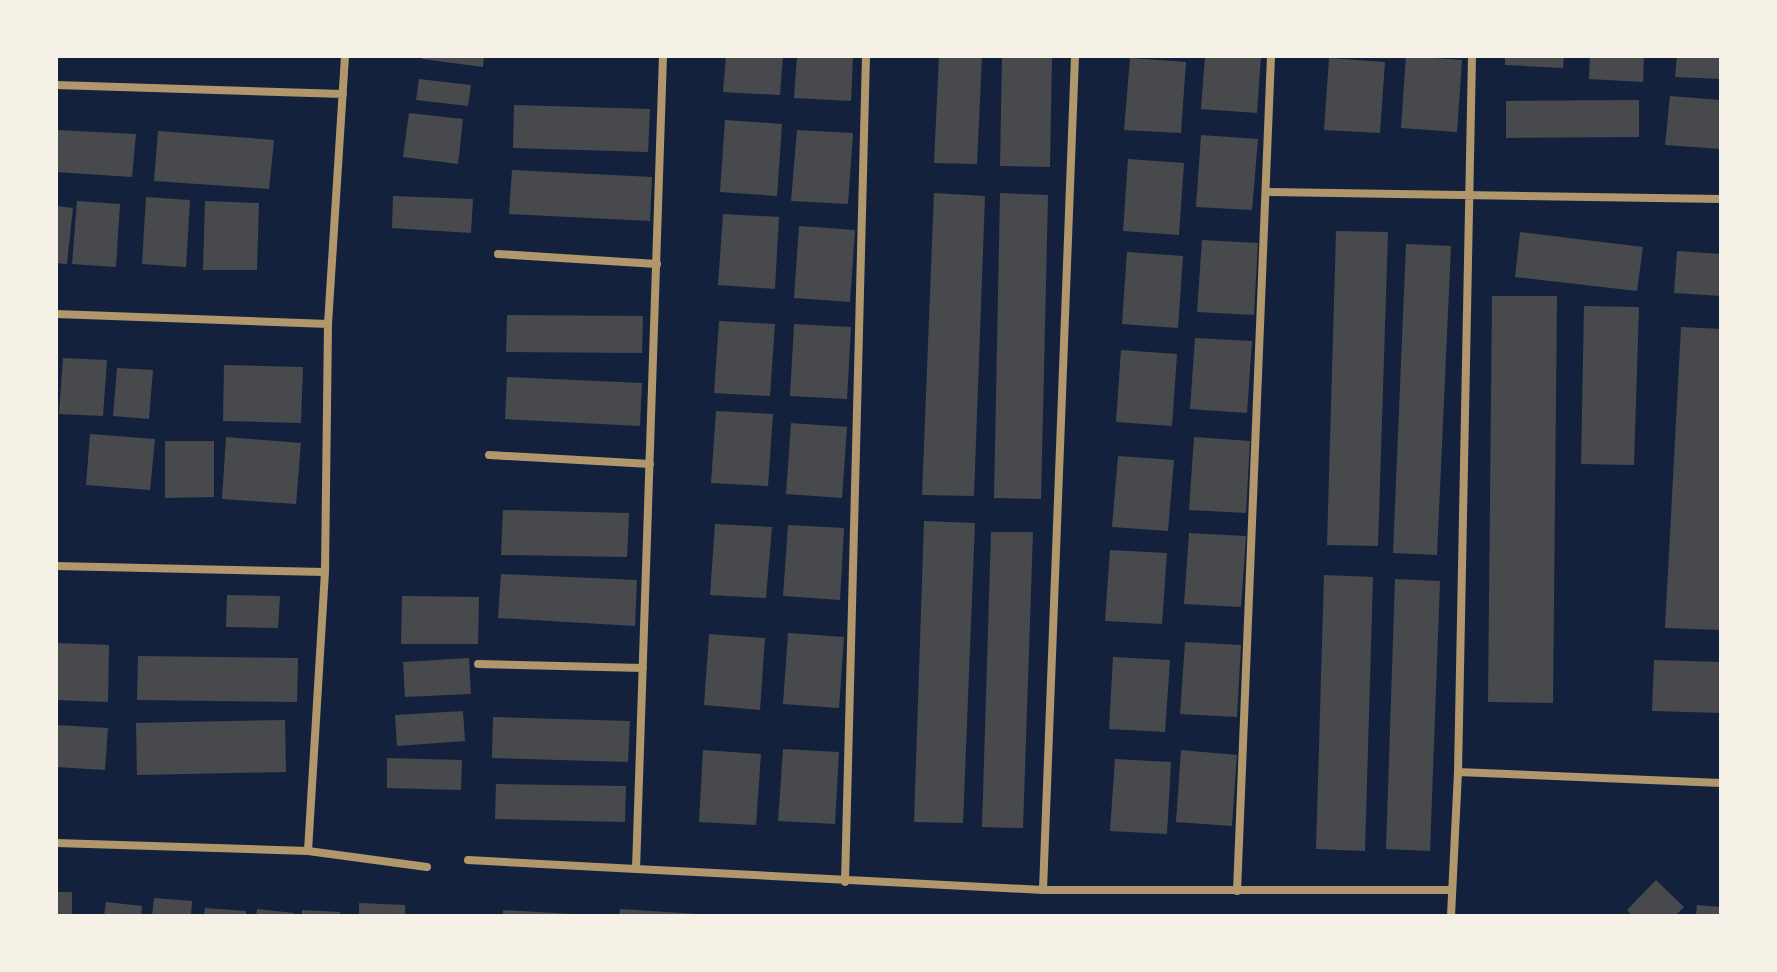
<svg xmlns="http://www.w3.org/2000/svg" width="1777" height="972" viewBox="0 0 1777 972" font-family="Cabin,sans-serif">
  <rect width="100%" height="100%" fill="#14213d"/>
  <path fill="#48494c" d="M422 56H484L483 67 422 59Z
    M726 56H783L780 95 723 92Z
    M797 56H853L851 101 794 98Z
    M939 56H982L977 164 934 163Z
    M1002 56H1052L1050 167 1000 166Z
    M1205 56H1261L1257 113 1201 109Z
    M1406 56 1462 60 1457 132 1401 128Z
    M1505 56H1564L1563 68 1505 65Z
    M1590 56H1644L1643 82 1589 79Z
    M1677 56H1721V79L1675 77Z
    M1130 58 1186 62 1181 133 1124 130Z
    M1329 58 1385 62 1380 133 1324 130Z
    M419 79 471 85 468 106 416 100Z
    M1670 96 1721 100V149L1665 145Z
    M1639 100V137L1506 138V101Z
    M514 105 650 109 648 152 513 148Z
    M409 113 463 119 458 164 403 157Z
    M725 120 782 124 777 196 720 192Z
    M56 130 136 134 132 177 56 172Z
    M797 130 853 133 848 204 791 201Z
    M158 131 274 140 269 189 154 181Z
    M1201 135 1258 139 1252 210 1196 207Z
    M1128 159 1184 163 1179 235 1123 231Z
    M512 170 652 177 650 221 509 214Z
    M934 193 985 196 974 496 922 495Z
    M1000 193 1048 195 1041 499 994 498Z
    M393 196 473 199 471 233 392 228Z
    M146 197 190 200 186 267 142 264Z
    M77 201 120 204 116 267 72 264Z
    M205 201 259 203 257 270H203Z
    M56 206 73 208 67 264 56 263Z
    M723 214 779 217 775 289 718 285Z
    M799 226 855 230 850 302 794 298Z
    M1336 231 1388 232 1378 546 1327 545Z
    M1520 232 1643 247 1637 291 1515 277Z
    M1202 240 1258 243 1254 315 1197 312Z
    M1406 244 1451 246 1437 555 1393 553Z
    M1677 251 1721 254V296L1674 293Z
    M1127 252 1183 256 1178 328 1122 324Z
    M1492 296H1557L1553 703 1488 702Z
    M1584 306 1639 307 1634 465 1581 464Z
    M507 315 643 316 642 353 506 352Z
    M719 321 775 324 770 396 714 393Z
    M794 324 851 327 847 399 790 396Z
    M1681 327 1721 329V630L1665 628Z
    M1195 338 1252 341 1247 413 1190 409Z
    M1121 350 1177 354 1172 426 1116 422Z
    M63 358 107 360 103 416 59 414Z
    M224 365 303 367 301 423 223 421Z
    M117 368 153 370 149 419 113 416Z
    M507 377 642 383 640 426 505 419Z
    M716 411 773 414 768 486 711 483Z
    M791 423 847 427 842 498 786 494Z
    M90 434 155 439 150 490 86 485Z
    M226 437 301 443 296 504 222 499Z
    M1194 437 1250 441 1246 513 1189 510Z
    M165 441H214V497L165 498Z
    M1118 456 1174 460 1168 531 1112 527Z
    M503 510 629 513 627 557 501 555Z
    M924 521 975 523 963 823 914 822Z
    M715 524 772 527 766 598 710 595Z
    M788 525 844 528 840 600 783 596Z
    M991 532H1033L1023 828 982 827Z
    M1189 533 1246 536 1241 607 1184 604Z
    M1110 550 1167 553 1162 624 1105 621Z
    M501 574 637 580 635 626 498 618Z
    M1324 575 1373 577 1365 851 1316 849Z
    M1395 579 1440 581 1430 851 1386 849Z
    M227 595 280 596 278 628 226 627Z
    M402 596 479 597 478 644H401Z
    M788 633 844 637 839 708 783 704Z
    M709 634 765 638 760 710 704 705Z
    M1185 642 1241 645 1237 717 1180 714Z
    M56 643 109 645 108 702 56 700Z
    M138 656 298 658 297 702 137 700Z
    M1113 657 1170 660 1165 732 1109 729Z
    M469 658 471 694 405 697 403 662Z
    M1654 660 1721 662V713L1652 711Z
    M463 711 465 741 397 746 395 715Z
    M493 717 630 721 628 762 492 758Z
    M285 720 286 772 137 775 136 723Z
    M56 725 108 728 105 770 56 767Z
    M783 749 839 752 835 824 778 821Z
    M703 750 761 754 756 825 699 822Z
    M1181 750 1237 755 1232 826 1176 822Z
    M387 758 462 760 461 790 387 788Z
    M1115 759 1171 762 1167 834 1110 831Z
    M496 784 626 786 625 822 495 819Z
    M1656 880 1684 907 1675 916H1633L1627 910Z
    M56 892H72V916H56Z
    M154 898 192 901 191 916H152Z
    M106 902 142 906 141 916H104Z
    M359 903 405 905V916H359Z
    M1697 905 1721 907V916H1696Z
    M205 908 246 911V916H204Z
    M257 909 294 913V916H256Z
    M620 909 697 914V916H619Z
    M302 910 340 912V916H302Z
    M503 910 572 914 571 916H503Z"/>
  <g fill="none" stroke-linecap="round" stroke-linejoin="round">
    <path stroke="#b1986c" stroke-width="8" d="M663 56 636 869 1043 890H1452
      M56 85 343 94
      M1267 192 1721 199
      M498 254 657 264
      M56 314 328 324
      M489 455 650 464
      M56 566 325 572
      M478 664 643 668
      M1458 772 1721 783
      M56 843 308 851 427 867
      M308 851 325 572 328 324 345 56
      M468 860 636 869
      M845 882 866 56
      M1043 890 1075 56
      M1237 891 1271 56
      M1451 916 1458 772 1472 56"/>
  </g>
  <rect width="1777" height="972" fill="none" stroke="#f6f1e7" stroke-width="116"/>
</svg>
